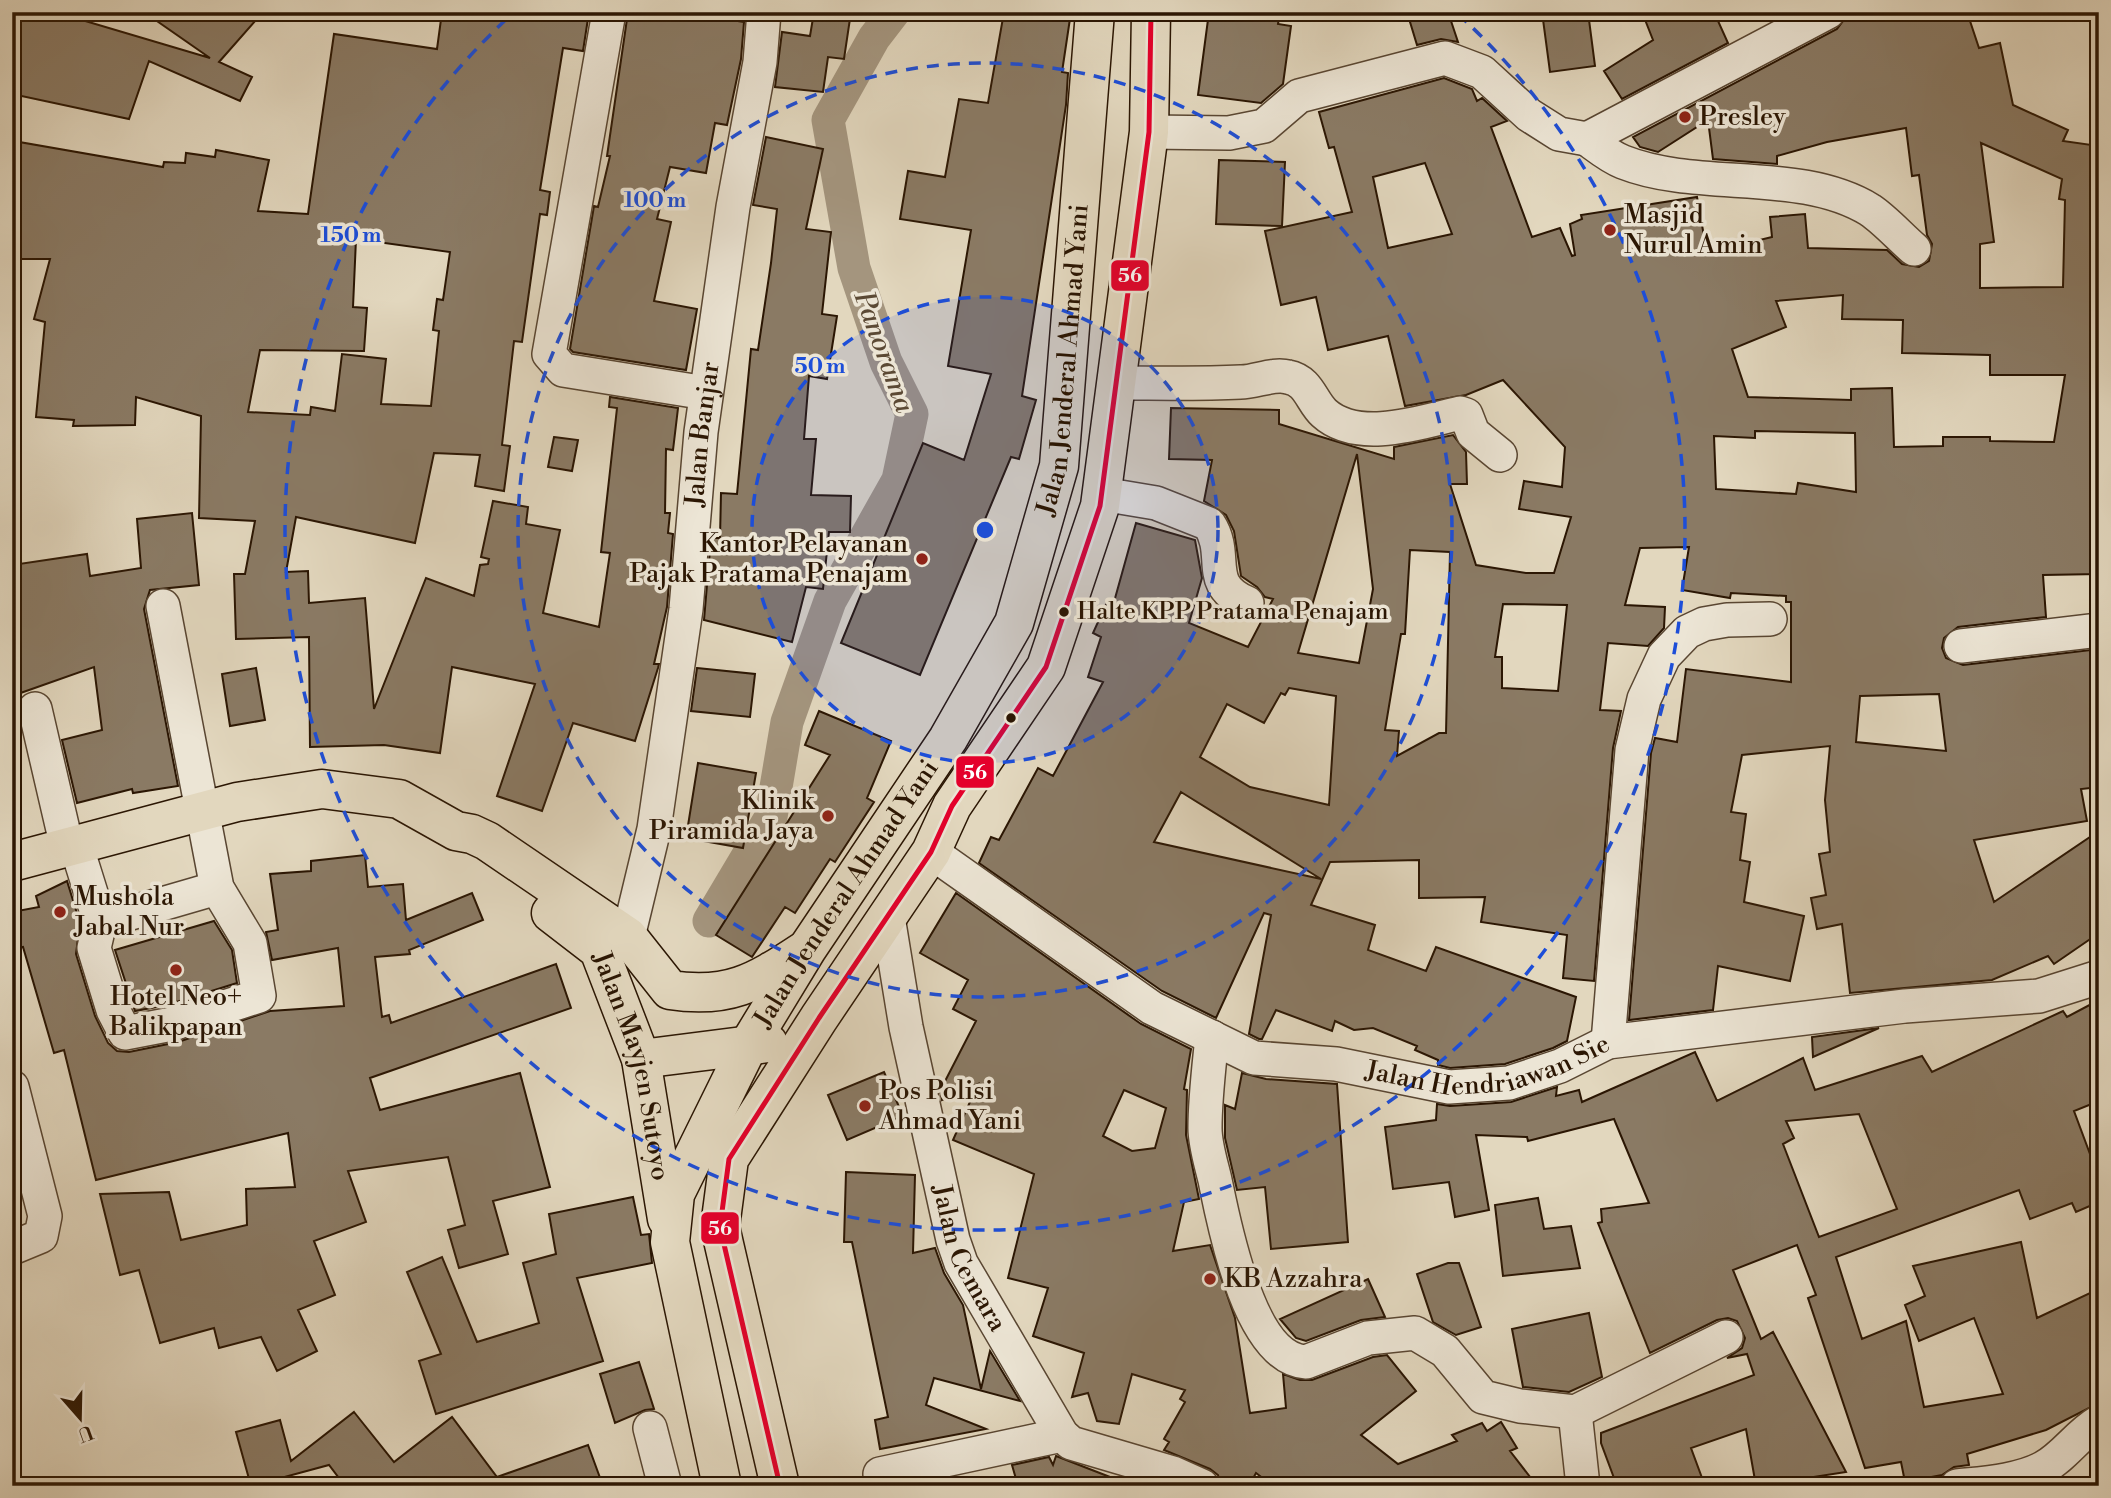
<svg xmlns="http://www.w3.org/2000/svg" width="2111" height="1498" viewBox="0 0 2111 1498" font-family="'Libre Bodoni',serif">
  <rect width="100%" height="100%" fill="#e2d7be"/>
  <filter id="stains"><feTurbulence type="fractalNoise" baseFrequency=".00286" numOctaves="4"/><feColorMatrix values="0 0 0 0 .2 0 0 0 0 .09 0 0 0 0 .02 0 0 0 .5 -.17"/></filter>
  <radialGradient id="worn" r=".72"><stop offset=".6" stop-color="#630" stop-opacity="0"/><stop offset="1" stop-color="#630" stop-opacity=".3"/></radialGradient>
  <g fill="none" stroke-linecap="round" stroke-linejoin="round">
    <path stroke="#a4957e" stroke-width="33" d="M709 921 771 817 787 722 830 601 898 480 912 414 886 362 854 268 828 120 874 38 894 12"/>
  </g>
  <path fill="#8a7a64" stroke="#2b1603" stroke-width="2" fill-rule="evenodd" d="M21 12H55L210 58 144 12H263L219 62 252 77 240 101 149 61 129 119 12 94V43Z
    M442 12H589L583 51 563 48 540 190 550 192 547 215 540 214 522 342 514 341 502 445 510 446 504 491 475 486 480 455 434 453 415 543 296 517 286 572 308 571 309 603 365 598 374 709 426 578 474 596 480 565 488 564 489 559 481 557 493 501 528 507 526 524 560 530 543 613 599 627 610 553 601 552 617 408 609 407 610 397 678 408 673 450 666 449 665 513H670L668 533 673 534 667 607 654 664H659L658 668 635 741 573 723 542 811 497 796 535 684 452 667 440 753 384 745 310 747 309 637 236 639 234 574H245L255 521 199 518 201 416 136 397 135 425 73 426 74 420 36 417 45 322 34 319 50 259H12V180L19 142 163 167 164 162 185 163 186 153 215 157 216 150 269 160 258 211 308 214 334 34 437 49ZM356 239 450 252 443 300 437 299 433 330 439 331 431 406 381 404 386 359 342 354 335 411 311 407 310 415 248 412 260 350 364 351 367 308 353 307Z
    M628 12H681L744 22 741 59 727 125 715 123 706 173 670 167 657 219 671 222 654 301 697 309 686 370 573 352 570 349 594 206 598 207 610 156H607Z
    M814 12H851L844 59 828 57 823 92 775 87 782 32 810 36Z
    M1004 12H1071L1062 72 1068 73 1066 105 1022 396 1036 400 1019 459 1011 457 920 675 841 643 923 443 964 460 991 374 948 366 971 230 900 219 908 171 945 177 959 99 988 103Z
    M1209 12H1280L1278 24 1291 26 1283 84 1261 103 1198 95Z
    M1407 12H1448L1458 42 1441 39 1417 45Z
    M1542 12H1588L1595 66 1550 72Z
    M1642 12H1714L1728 43 1622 99 1604 71 1653 40Z
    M1856 12H1967L1979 48 2000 43 2013 105 2068 130 2063 141 2099 146V574L2043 575 2046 617 1958 627 1944 638 1942 648 1946 658 1963 665 2099 649V787L2081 789 2087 821 1974 840 1994 902 2090 837 2091 845 2099 843V933L2054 964 2048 956 1992 980 1850 993 1842 924 1817 929 1811 898 1826 895 1819 854 1830 852 1825 800 1830 746 1742 755 1731 812 1746 814 1740 860 1750 862 1744 902 1804 916 1790 981 1718 966 1713 1010 1629 1020 1651 753 1655 738 1677 742 1686 669 1791 682V602H1786V596L1731 593 1730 598 1682 590 1689 547 1640 548 1625 605 1665 607 1664 628 1648 646 1608 643 1600 710 1621 711 1613 748 1594 981 1563 978 1567 935 1481 922 1485 897 1419 898V860L1330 862 1311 905 1375 925 1368 950 1426 971 1436 947 1576 997 1567 1041 1553 1048 1505 1064 1450 1068 1438 1065V1060L1415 1050 1417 1046 1373 1028 1354 1030 1335 1021 1332 1031 1276 1010 1262 1039H1259L1249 1034 1271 915 1264 913 1216 1018 1162 991 979 863 991 837 999 840 1038 768 1053 776 1103 682 1088 677 1101 637 1093 633 1108 600 1114 602 1136 523 1195 540 1202 578 1189 623 1248 647 1273 599 1265 597 1257 587 1241 576 1234 531 1226 515 1204 501 1212 460 1169 459 1171 408 1279 410V424L1394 459V447L1453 435 1466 452 1467 484H1450L1476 565 1526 573H1554L1571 517 1519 509 1524 481 1562 487 1565 447 1503 380 1466 395 1405 406 1388 336 1328 350 1316 297 1281 305 1265 231 1352 212 1334 147 1329 148 1319 112 1444 78 1472 89 1477 101 1482 98 1507 121 1491 127 1532 237 1560 228 1572 256 1575 255 1570 224 1582 219 1581 215 1697 197 1707 253 1772 237 1770 217 1805 214 1808 248 1887 250 1902 264 1919 267 1929 261 1932 244 1927 235 1919 175 1912 176 1906 128 1827 142 1777 156V164L1713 159 1708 120 1658 152 1640 147 1633 137 1837 29 1846 17ZM1981 143 2062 179 2059 199 2065 200 2063 287 1980 288V244L1994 242ZM1425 163 1452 234 1388 248 1373 177ZM1843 295 1842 319 1903 320 1902 353 1990 355V375H2065L2054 442 1990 441V437H1943V446L1894 447 1892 388 1851 389V400L1748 397 1732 349 1786 327 1776 301ZM1755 431 1855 433 1856 492 1798 483 1796 494 1716 489 1714 436 1755 438ZM1357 454 1373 589 1359 663 1298 653ZM1410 550 1450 552 1446 733H1439L1397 756 1399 731 1385 730 1401 634H1405ZM1503 604 1567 605 1558 691 1502 688V657H1495ZM1289 688 1336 696 1329 805 1250 787 1200 757 1227 704 1264 723 1281 693 1285 695ZM1939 694 1946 751 1856 742 1860 696ZM1181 792 1321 879 1154 842Z
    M766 137 823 149 806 229 831 232 822 314 837 316 827 379 809 376 804 439H816L811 495 851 496 850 532H829L823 589 806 587 792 642 704 620 711 538H720L721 493 737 494 751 349 758 350 771 263 777 209 753 205Z
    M1219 160 1285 162 1282 226 1216 224Z
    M554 437 578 440 572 471 548 467Z
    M192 513 199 585 150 590 144 609 178 786 133 793 132 789 77 803 62 740 102 730 94 667 12 696V565L87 554 90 576 141 568 137 519Z
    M256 668 265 720 230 726 222 674Z
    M697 668 755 674 750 717 691 711Z
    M819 711 891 741 867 798 874 802 835 862 830 859 795 913 785 907 752 957 716 935 830 755 805 745Z
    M698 763 756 773 743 848 686 838Z
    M365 855 368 887 403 884 406 920 472 893 483 920 409 950 410 954 375 957 382 1017 389 1015 391 1023 556 964 571 1008 370 1078 380 1110 520 1073 550 1187 493 1201 508 1254 459 1268 448 1230 465 1225 448 1157 348 1171 366 1222 314 1241 335 1295 298 1310 317 1351 277 1371 261 1337 219 1348 214 1328 160 1343 139 1270 120 1275 100 1194 169 1192 181 1240 247 1225 246 1189 295 1187 288 1133 96 1180 64 1050 54 1053 23 947 12 949V912L39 907 36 896 67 881 80 923 76 954 95 1016 108 1043 117 1051 129 1052 178 1042 270 1011 344 1006 338 948 272 960 266 932 278 930 270 874 311 871V861Z
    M956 893 1141 1024 1191 1049 1184 1089 1187 1090 1186 1135 1199 1199 1184 1202 1173 1251 1210 1245 1235 1318 1250 1413 1286 1408 1283 1374 1300 1380H1312L1373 1357 1387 1355 1416 1391 1361 1435 1398 1464 1457 1441 1452 1435 1482 1423 1487 1431 1501 1422 1517 1448 1510 1451 1537 1486H1273L1256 1473 1249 1486H1221L1218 1475 1210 1469 1164 1450 1169 1442 1164 1439 1185 1402 1180 1399 1185 1390 1132 1374 1119 1424 1097 1421 1088 1393 1072 1397 1084 1353 1033 1336 1048 1288 1008 1278 1034 1174 953 1140 978 1084 942 1100 940 1091 976 1021 953 1009 968 980 920 953ZM1124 1090 1166 1108 1155 1148 1132 1151 1103 1136Z
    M214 921 232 950 237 983 167 1005 135 1011 115 950Z
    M2099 1000V1050L2091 1054 2099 1074V1101L2074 1111 2093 1162 2099 1160V1202L2076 1212 2072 1203 2030 1219 2019 1190 1836 1257 1862 1339 1906 1321 1924 1407 2003 1394 1974 1318 1919 1341 1905 1305 1925 1296 1913 1266 2021 1242 2037 1318 2090 1293 2099 1311V1403L2046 1430 1967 1454 1969 1465 1954 1467 1942 1475 1905 1482 1901 1462 1865 1468 1808 1298 1816 1295 1797 1245 1733 1270 1761 1339 1773 1332 1846 1472 1756 1486 1746 1429 1691 1448 1705 1486H1617L1601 1443V1433L1754 1375 1747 1354 1727 1358 1742 1348 1745 1338 1737 1321 1728 1318 1717 1320 1650 1353 1598 1223 1602 1222 1601 1209 1649 1203 1614 1119 1528 1141 1527 1137 1476 1135 1489 1210 1455 1217 1449 1182 1393 1189 1385 1127 1436 1120 1437 1104 1450 1106 1511 1102 1557 1087 1556 1096 1579 1090 1582 1102 1695 1052 1717 1101 1803 1058 1815 1090 1922 1056 1932 1072 2063 1011 2067 1017ZM1859 1114 1897 1209 1819 1237 1783 1144 1794 1138 1786 1121Z
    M1879 1028 1813 1057 1812 1037Z
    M884 1072 903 1116 847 1140 828 1095Z
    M1242 1073 1266 1079 1337 1084 1348 1242 1271 1249 1265 1187 1237 1190 1225 1138V1105L1235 1109Z
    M846 1172 915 1175 913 1253 935 1248 944 1273 963 1305 981 1389 990 1351 1020 1401 934 1378 926 1405 986 1429 880 1449 875 1420 888 1417 852 1242H844Z
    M633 1197 641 1235 649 1234 652 1263 577 1278 603 1361 436 1414 419 1361 441 1354 407 1272 442 1257 477 1342 539 1323 523 1263 556 1254 549 1214Z
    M1538 1198 1544 1229 1571 1226 1580 1268 1503 1276 1495 1205Z
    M1448 1263H1459L1481 1327 1456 1335 1433 1322 1417 1274Z
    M1368 1279 1385 1317 1361 1320 1306 1341 1296 1338 1280 1319Z
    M1589 1313 1602 1377 1569 1392 1523 1387 1512 1329Z
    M639 1362 654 1409 645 1410 615 1423 600 1374Z
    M354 1412 394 1462 452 1417 497 1477 588 1445 603 1486H345L329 1465 251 1486 236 1432 280 1420 291 1461Z
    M1056 1456 1128 1484V1486H1018L1012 1465 1049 1457 1053 1465Z"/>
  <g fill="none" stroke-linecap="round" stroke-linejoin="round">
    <defs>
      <g id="minor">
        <path d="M609 12 549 354 563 370 706 393"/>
        <path d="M1149 132 1229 133 1264 126 1299 96 1445 58 1482 72 1529 115 1559 134 1587 139 1828 12"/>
        <path d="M1587 139C1598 147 1610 157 1623 162 1699 192 1800 167 1870 210 1885 220 1900 237 1914 249"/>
        <path d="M1117 383C1158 383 1199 384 1241 382 1256 382 1273 373 1288 377 1309 381 1311 401 1324 413 1358 444 1422 422 1460 413L1466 415 1473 433 1500 455"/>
        <path d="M1102 494 1156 503 1209 524C1230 556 1203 584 1247 603"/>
        <path d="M1961 646 2099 630"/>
        <path d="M35 709 67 847"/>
        <path d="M76 845 100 922 94 948 113 1010 125 1033 172 1024 259 996 250 943 217 888 163 606"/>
        <path id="s1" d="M931 852 1152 1008 1254 1058 1336 1064 1449 1087 1509 1083 1560 1066 1608 1042 1905 1006 2039 996 2099 977"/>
        <path id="s2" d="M888 917 906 1027 953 1240 961 1263 1062 1435 1071 1443 1173 1473 1202 1486"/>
        <path d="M100 922 217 888"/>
        <path id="s3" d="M628 937 654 829 686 609 701 432 733 207 760 62 764 12"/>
        <path d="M1212 1037C1209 1067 1205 1098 1205 1128 1205 1145 1211 1163 1215 1180 1224 1224 1249 1359 1306 1362L1368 1338 1415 1333 1445 1351 1483 1397 1520 1406 1575 1412 1726 1337"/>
        <path d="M1608 1042 1632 750 1644 699 1664 656 1687 632 1704 624 1727 620 1770 619"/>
        <path d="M12 1087 45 1216 41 1236 12 1248"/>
        <path d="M1575 1412 1583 1486"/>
        <path d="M650 1428 665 1486"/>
        <path d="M880 1474 1062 1435"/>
        <path d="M1957 1486C1985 1483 2018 1481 2043 1468 2064 1457 2078 1434 2099 1422"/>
      </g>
      <g id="major">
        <path d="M12 862 237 802 322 789 399 799 456 831 472 834 487 841 628 937 670 990C728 999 755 983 802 952"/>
        <path id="s4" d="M551 913 599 950 641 1059 667 1219"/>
        <path d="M641 1059 768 1043"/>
        <path id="s5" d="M722 1486 670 1242 675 1194 748 1046 807 949 948 739 1014 623 1059 466 1095 12"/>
        <path d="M780 1486 720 1227 729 1159 819 1018 931 852 952 806 1046 667 1100 506 1149 132 1151 12"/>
      </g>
    </defs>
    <use href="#minor" stroke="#594632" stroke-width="36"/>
    <use href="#major" stroke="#2b1603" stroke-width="41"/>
    <use href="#minor" stroke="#ece5d5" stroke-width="33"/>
    <use href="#major" stroke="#e2d7be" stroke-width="38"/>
    <defs>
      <path id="bus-1" d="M780 1486 720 1227 729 1159 819 1018 931 852 952 806 1046 667 1100 506 1149 132 1151 12"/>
    </defs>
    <use href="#bus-1" stroke="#ece5d5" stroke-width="10"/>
    <use href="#bus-1" stroke="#e4002b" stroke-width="5"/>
  </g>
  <circle cx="985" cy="530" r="233" fill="#1d4ed8" fill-opacity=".12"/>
  <g fill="none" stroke="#1d4ed8" stroke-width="3.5" stroke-dasharray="12 9">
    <circle cx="985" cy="530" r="233"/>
    <circle cx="985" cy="530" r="467"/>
    <path d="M1458 14A700 700 0 1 1 512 14"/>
  </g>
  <g fill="#8f2418" stroke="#ece5d5" stroke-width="2.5">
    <circle cx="1685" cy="117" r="7"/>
    <circle cx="1610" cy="230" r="7"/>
    <circle cx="922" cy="559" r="7"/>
    <circle cx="828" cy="816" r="7"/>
    <circle cx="60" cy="912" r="7"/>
    <circle cx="176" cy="970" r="7"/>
    <circle cx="865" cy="1106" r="7"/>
    <circle cx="1210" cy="1279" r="7"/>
  </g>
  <g fill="#2b1603" stroke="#ece5d5" stroke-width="2.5">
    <circle cx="1064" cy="612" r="6"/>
    <circle cx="1011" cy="718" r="6"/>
  </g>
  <g text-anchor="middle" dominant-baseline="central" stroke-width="7" stroke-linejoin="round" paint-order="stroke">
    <g font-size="24" fill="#2b1603" stroke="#ece5d5" text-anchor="start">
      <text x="1077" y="612">Halte KPP Pratama Penajam</text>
    </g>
    <g font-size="26" fill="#2b1603" stroke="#ece5d5" text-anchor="start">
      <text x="1699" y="117">Presley</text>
      <text x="1624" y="215">Masjid<tspan x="1624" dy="30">Nurul Amin</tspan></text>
      <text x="908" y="544" text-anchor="end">Kantor Pelayanan<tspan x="908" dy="30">Pajak Pratama Penajam</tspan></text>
      <text x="814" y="801" text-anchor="end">Klinik<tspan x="814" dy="30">Piramida Jaya</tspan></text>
      <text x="74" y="897">Mushola<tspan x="74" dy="30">Jabal Nur</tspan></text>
      <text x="176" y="997" text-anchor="middle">Hotel Neo+<tspan x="176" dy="30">Balikpapan</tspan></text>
      <text x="879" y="1091">Pos Polisi<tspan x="879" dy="30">Ahmad Yani</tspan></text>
      <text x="1224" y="1279">KB Azzahra</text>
    </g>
    <g font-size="26" fill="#2b1603" stroke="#ece5d5">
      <text stroke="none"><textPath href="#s5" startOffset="1232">Jalan Jenderal Ahmad Yani</textPath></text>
      <text stroke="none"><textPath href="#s3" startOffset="509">Jalan Banjar</textPath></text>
      <text stroke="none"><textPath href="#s5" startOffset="644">Jalan Jenderal Ahmad Yani</textPath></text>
      <text stroke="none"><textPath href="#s1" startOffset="623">Jalan Hendriawan Sie</textPath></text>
      <text stroke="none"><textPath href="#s4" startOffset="182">Jalan Mayjen Sutoyo</textPath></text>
      <text stroke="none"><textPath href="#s2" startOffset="352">Jalan Cemara</textPath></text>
    </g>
    <g font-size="28" font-style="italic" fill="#5b4934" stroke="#ece5d5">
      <text transform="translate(884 352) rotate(70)">Panorama</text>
    </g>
  </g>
  <circle cx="985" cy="530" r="10" fill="#1d4ed8" stroke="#ece5d5" stroke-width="3.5"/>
  <g font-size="21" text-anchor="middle" font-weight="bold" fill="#1d4ed8" stroke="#ece5d5" stroke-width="7" stroke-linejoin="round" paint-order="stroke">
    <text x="655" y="207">100 m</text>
    <text x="351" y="242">150 m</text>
    <text x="820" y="373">50 m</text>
  </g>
  <g stroke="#ece5d5" stroke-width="2.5">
    <rect x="1110" y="259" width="40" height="33" rx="7" fill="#e4002b"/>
    <rect x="955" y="755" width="40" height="34" rx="7" fill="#e4002b"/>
    <rect x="700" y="1211" width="40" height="34" rx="7" fill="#e4002b"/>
  </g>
  <g font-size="19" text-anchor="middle" font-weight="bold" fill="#fff">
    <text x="1130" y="282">56</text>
    <text x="975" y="779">56</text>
    <text x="720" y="1235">56</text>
  </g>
  <rect width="2111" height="1498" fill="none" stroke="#e2d7be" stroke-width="42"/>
  <rect x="14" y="14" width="2083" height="1470" fill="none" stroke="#2b1603" stroke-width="3.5"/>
  <rect x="21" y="21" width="2069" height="1456" fill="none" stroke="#2b1603" stroke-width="2"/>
  <g transform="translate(80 1418) rotate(160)" stroke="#ece5d5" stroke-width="5" paint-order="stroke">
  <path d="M0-5L12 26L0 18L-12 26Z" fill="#2b1603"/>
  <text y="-10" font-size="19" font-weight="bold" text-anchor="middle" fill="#2b1603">U</text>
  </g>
  <rect width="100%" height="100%" filter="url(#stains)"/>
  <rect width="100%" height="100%" fill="url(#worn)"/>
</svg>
